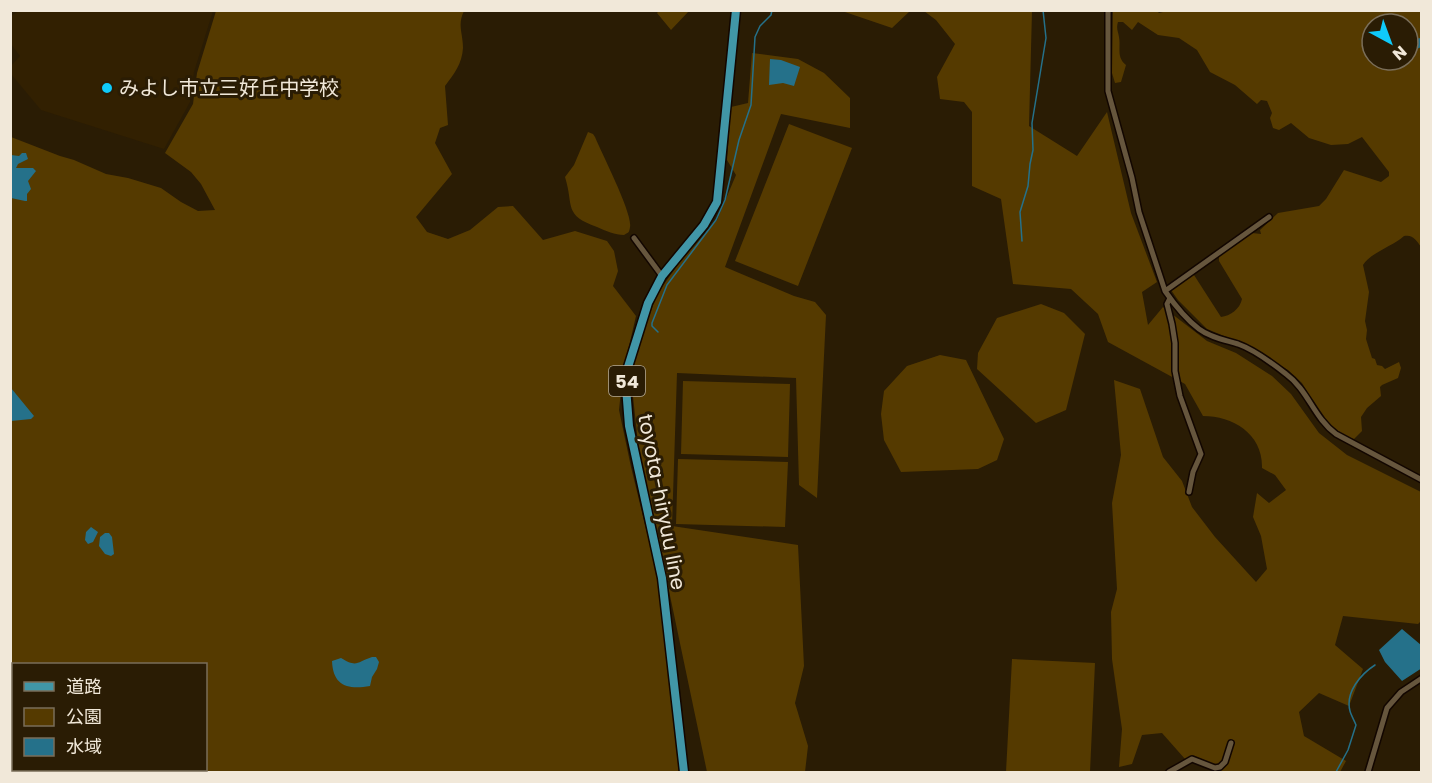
<svg xmlns="http://www.w3.org/2000/svg" width="1432" height="783" viewBox="0 0 1432 783" font-family="Poppins,'Noto Sans JP',sans-serif">
  <rect width="100%" height="100%" fill="#2a1c04"/>
  <path fill="#322001" d="M19 11H213L194 72 190 102 164 149 41 110 11 74V66L20 56 11 44V16Z"/>
  <path fill="#553a00" fill-rule="evenodd" d="M1171 10 1421 11V247C1417 241 1413 234 1404 236 1393 246 1370 253 1363 265L1369 292 1365 321 1367 330 1366 339 1372 358 1375 359 1377 365 1382 366 1385 369 1399 362 1401 368 1398 378 1382 385 1380 387 1381 396 1367 408 1361 417 1362 431 1354 439 1346 437 1330 426 1321 415 1302 383 1288 370 1241 343 1207 329 1178 300 1171 290 1191 275H1194L1221 317C1230 316 1240 309 1242 299L1219 261V256L1221 253 1252 233 1261 234 1260 230 1278 213 1319 206 1326 199 1344 170 1381 182 1389 176V172L1362 137 1348 144 1331 145 1309 138 1291 123 1279 130 1273 128 1270 118 1272 113 1267 101 1261 100 1257 104 1235 85 1210 72 1197 50 1179 38 1158 35 1138 22 1132 30 1123 22H1118C1116 29 1118 31 1119 37 1121 47 1116 57 1126 65L1121 82 1115 83 1112 73 1113 11H1157L1159 13ZM1372 24H1408V60H1372Z
    M216 11H464C457 25 463 33 463 48 462 64 454 74 445 86L448 125 440 128 435 143 452 174 416 217 427 232 448 239 470 230 498 207 513 206 543 240 575 231 607 241 614 251 618 271 613 286 636 316 623 372 619 410 631 467 657 574 679 772H11V137L60 156 74 160 106 174 128 178 161 188 181 202 198 211 215 210 201 184 191 172 165 153 193 104 197 73ZM14 664H206V770H14Z
    M659 11V10L689 11 671 30 657 13Z
    M842 11H910L892 28Z
    M924 11H1032L1029 126 1077 156 1107 112 1131 213 1157 282 1142 292 1148 325 1163 307 1207 341 1236 353 1272 376 1291 394 1319 433 1347 455 1421 492V621L1418 624 1343 616 1335 645 1363 669 1349 706 1319 693 1299 712 1304 736 1346 761 1340 772H1213L1195 757 1185 759 1162 733 1142 735 1132 764 1119 767 1122 729 1112 659 1111 612 1117 589 1112 503 1121 455 1114 380 1140 389 1163 457 1182 481 1192 507 1215 537 1256 582 1267 569 1261 536 1253 517 1257 493 1269 503 1286 490 1275 475 1262 468C1263 434 1233 416 1203 416L1185 384 1108 342 1098 314 1071 289 1013 284 1001 199 972 186V112L964 102 940 99 937 77 955 44 936 20Z
    M752 53 798 59 824 73 850 98V128L781 114 725 267 794 296 815 302 826 315 817 498 799 485 796 378 677 373 672 526 798 545 804 666 795 703 808 746 805 772H707L638 443 631 378 638 347 657 294 679 263 717 220 736 175 727 160 731 107 748 103Z
    M789 124 852 148 798 286 735 261Z
    M588 132 593 134 595 137C602 154 633 214 630 227 629 233 629 232 624 235 615 235 606 231 597 227 563 215 574 206 565 177L574 165Z
    M1041 304 1064 313 1085 334 1066 410 1036 423 977 369 978 353 997 318Z
    M940 355 966 360 1004 439 997 460 978 469 901 472 884 440 881 414 884 391 907 366Z
    M683 381 790 384 788 457 681 454Z
    M678 459 788 462 785 527 676 524Z
    M1012 659 1095 663 1090 772H1006Z"/>
  <path fill="#25718a" d="M1421 38V47L1413 51 1408 49V40Z
    M770 59 781 60 800 67 794 86 783 83 769 85Z
    M22 153H26L28 159 18 164 16 168H33L36 171 28 181 31 189 27 194V201H25L11 198V155L19 156Z
    M11 388 34 416 31 419 11 421Z
    M91 527 98 532 93 542 88 544 85 540 86 532Z
    M105 533H109L112 537 114 554 111 556 105 554 99 546 100 537Z
    M1402 629 1421 645 1422 668 1402 681 1385 662 1379 650Z
    M372 657H376L379 662 377 669 372 677 370 686C348 690 333 686 332 661L341 658C357 668 357 662 372 657Z"/>
  <g fill="none" stroke-linecap="round" stroke-linejoin="round">
    <path stroke="#25718a" stroke-width="1.5" d="M1022 241 1020 212 1028 186 1030 164 1033 150 1032 123 1046 38 1043 10
      M658 332 652 326V323L667 285 716 220 725 200 739 140 751 105 755 37 760 26 771 15 772 10
      M1336 772 1348 750 1356 725C1354 720 1351 715 1350 711 1345 692 1361 674 1375 665"/>
    <defs>
      <path id="minor" d="M1108 10V91L1132 178 1139 212 1165 291C1174 304 1187 320 1199 329 1211 338 1225 340 1238 344 1255 350 1272 363 1286 374 1308 390 1314 418 1336 434L1422 480
        M634 238 662 276
        M1165 291 1269 217
        M1170 298 1167 304 1172 324 1175 343V371L1180 396 1201 454 1193 472 1189 492
        M1169 772 1192 759 1215 768 1220 767 1225 762 1231 743
        M1368 772 1387 708 1401 692 1422 678"/>
      <path id="primary" d="M684 772 662 578 629 426 626 387 628 367 648 303 662 276 704 225 717 202 736 10"/>
    </defs>
    <use href="#minor" stroke="#120600" stroke-width="8"/>
    <use href="#primary" stroke="#120600" stroke-width="11"/>
    <use href="#minor" stroke="#66563d" stroke-width="5"/>
    <use href="#primary" stroke="#4196a7" stroke-width="8"/>
  </g>
  <circle fill="#0fcafa" stroke="#2a1c04" stroke-width="2" cx="107" cy="88" r="6"/>
  <g text-anchor="middle" dominant-baseline="central" stroke-width="6" stroke-linejoin="round" paint-order="stroke">
    <rect fill="#2a1c04" stroke="#b5ab99" stroke-width="1.5" x="609" y="366" width="36" height="30" rx="4.5"/>
    <g font-size="18" font-weight="bold" fill="#f1e8d9">
      <text x="627" y="381">54</text>
    </g>
    <g font-size="20" fill="#f1e8d9" stroke="#2a1c04" text-anchor="start">
      <text x="119" y="88">みよし市立三好丘中学校</text>
    </g>
    <g font-size="20" fill="#f1e8d9" stroke="#2a1c04">
      <text transform="translate(662 502) rotate(79)">toyota-hiryuu line</text>
    </g>
  </g>
  <rect width="1432" height="783" fill="none" stroke="#f1e8d9" stroke-width="24"/>
  <rect x="12" y="663" width="195" height="108" fill="#2a1c04" stroke="#7a6e59" stroke-width="1.5"/>
  <rect x="24" y="682" width="30" height="9" fill="#4196a7" stroke="#7a6e59" stroke-width="1.5"/>
  <text x="66" y="693" font-size="18" fill="#f1e8d9">道路</text>
  <rect x="24" y="708" width="30" height="18" fill="#553a00" stroke="#7a6e59" stroke-width="1.5"/>
  <text x="66" y="723" font-size="18" fill="#f1e8d9">公園</text>
  <rect x="24" y="738" width="30" height="18" fill="#25718a" stroke="#7a6e59" stroke-width="1.5"/>
  <text x="66" y="753" font-size="18" fill="#f1e8d9">水域</text>
  <g transform="translate(1390 42) rotate(139)"><circle r="28" fill="#2a1c04" stroke="#7a6e59" stroke-width="1.5"/>
  <path d="M0-4.5L10 22L0 15L-10 22Z" fill="#0fcafa"/>
  <text y="-9" font-size="16" font-weight="bold" text-anchor="middle" fill="#f1e8d9">N</text>
  </g>
</svg>
